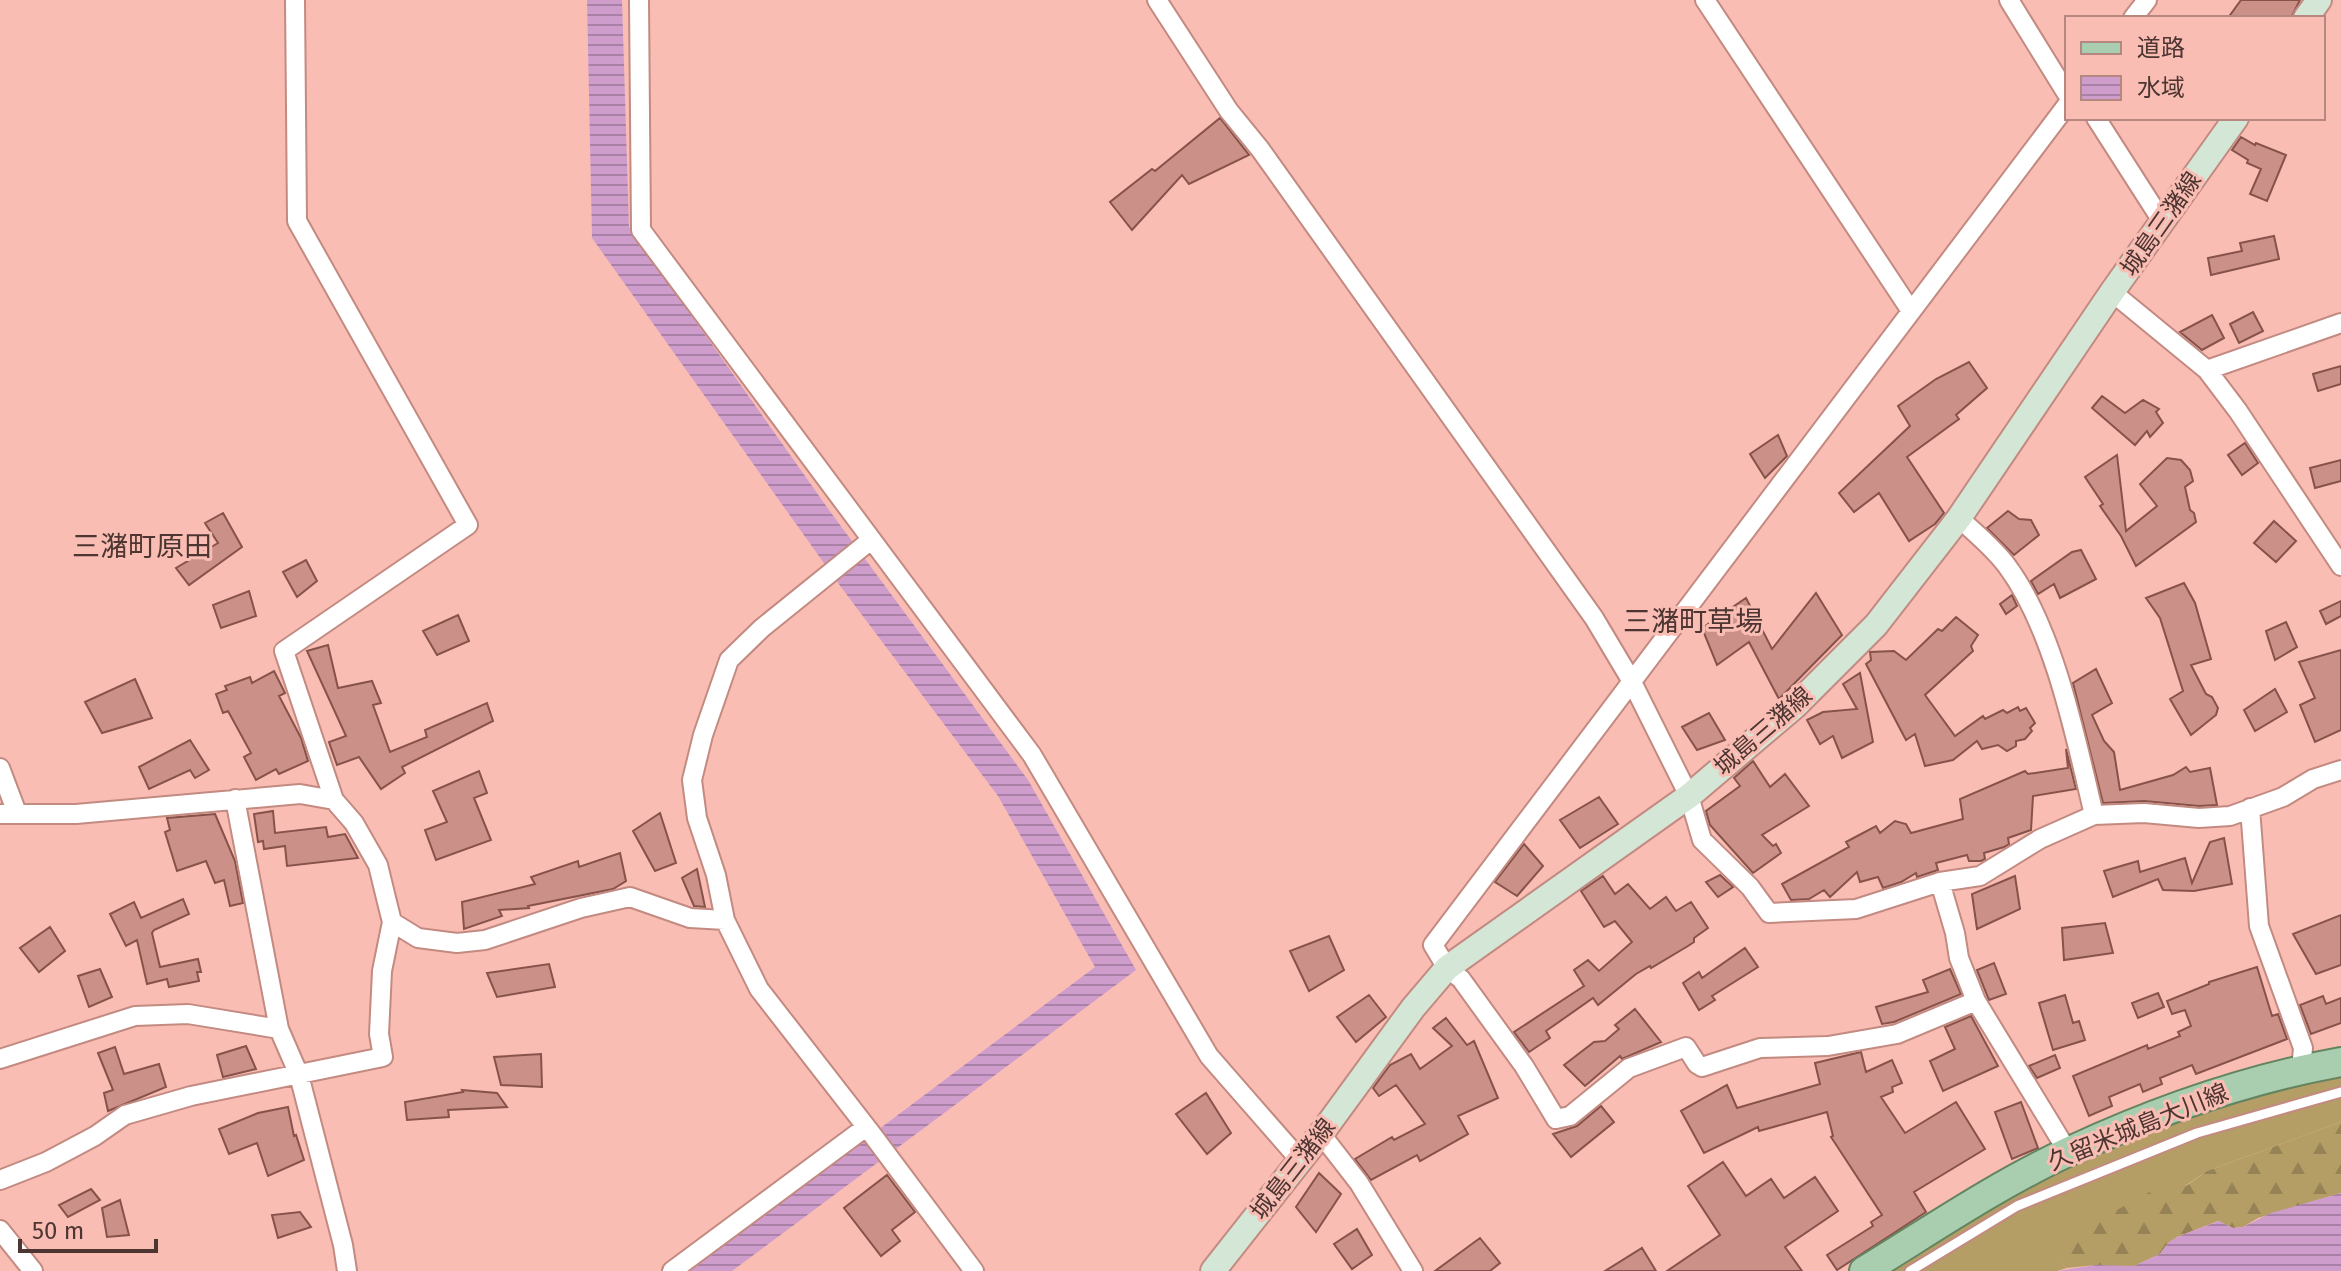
<svg xmlns="http://www.w3.org/2000/svg" width="2341" height="1271" viewBox="0 0 2341 1271" font-family="'Fira Sans','Noto Sans JP',sans-serif">
  <defs>
    <pattern id="forest-firs" width="22" height="20" patternUnits="userSpaceOnUse" patternTransform="scale(2)"><rect width="22" height="20" fill="#b59e66"/><path d="M5 1l3.5 6h-7zM16 11l3.5 6h-7z" fill="#958255"/></pattern>
    <pattern id="water-rules" width="6" height="5" patternUnits="userSpaceOnUse" patternTransform="scale(2)"><rect width="6" height="5" fill="#cf9dcc"/><path d="M0 2.5h6" fill="none" stroke="#aa81a6"/></pattern>
  </defs>
  <rect width="100%" height="100%" fill="#f9bdb4"/>
  <path fill="#b59e66" d="M2341 1074V1122L2207 1171 2185 1186 2049 1253 2067 1268 2057 1271H1884L2013 1191 2188 1114Z"/>
  <path fill="url(#forest-firs)" d="M2341 1122V1193L2258 1218 2243 1227 2233 1228 2218 1221 2177 1237 2168 1243 2160 1254 2134 1266 2096 1265 2067 1268 2048 1253 2053 1245 2166 1183 2186 1186 2207 1171Z"/>
  <path fill="url(#water-rules)" d="M587 0H622L629 227 829 510 1028 780 1136 970 732 1271H690L1095 967 998 796 841 587 592 238Z
    M2341 1193V1271H2057L2096 1265 2134 1266 2160 1254 2168 1243 2177 1237 2219 1221 2233 1228 2243 1227 2271 1213Z"/>
  <path fill="#cb9189" stroke="#86524a" stroke-width="2" d="M2241 0H2300L2291 18H2228Z
    M1220 118 1249 155 1189 184 1182 175 1132 230 1110 202 1152 169 1155 171Z
    M2241 137 2255 145 2256 143 2286 155 2267 201 2250 194 2261 169 2247 163 2248 160 2232 150Z
    M2274 236 2279 259 2211 275 2208 258 2242 251 2240 243Z
    M2253 312 2263 331 2239 343 2230 324Z
    M2212 315 2224 338 2202 350 2180 332Z
    M1969 362 1987 388 1956 415 1959 419 1907 457 1944 513 1935 524 1909 541 1879 493 1854 512 1839 493 1910 426 1898 406 1936 379Z
    M2341 366V384L2318 391 2313 374Z
    M2102 396 2125 413 2143 400 2159 409 2156 412 2163 423 2150 437 2147 431 2135 445 2092 408Z
    M1778 435 1787 456 1765 478 1750 454Z
    M2245 443 2258 463 2242 475 2228 455Z
    M2117 455 2126 531 2157 506 2140 484 2167 458 2181 460 2190 470 2193 481 2185 487 2190 510 2194 513 2196 522 2136 566 2121 536 2100 506 2103 504 2085 477Z
    M2341 460V481L2315 488 2310 468Z
    M2008 511 2019 519 2031 520 2039 535 2014 555 1987 528Z
    M223 513 242 547 189 585 176 568 218 543 205 523Z
    M2274 521 2296 541 2276 562 2254 543Z
    M2081 550 2096 579 2060 598 2054 584 2038 594 2031 581 2072 552Z
    M306 560 317 581 297 597 283 572Z
    M2184 583 2195 603 2211 659 2191 665 2206 694 2212 697 2218 708 2216 715 2191 735 2170 699 2183 691 2160 618 2146 598Z
    M249 591 256 616 221 628 213 605Z
    M1816 593 1842 635 1779 699 1749 642 1717 665 1702 628 1746 598 1772 649Z
    M2012 595 2017 606 2006 614 2000 604Z
    M2341 601V616L2326 624 2320 611Z
    M458 615 469 641 437 655 423 631Z
    M1956 617 1978 635 1971 646 1973 651 1925 695 1955 736 1983 716 1985 719 2003 710 2007 713 2018 707 2020 711 2026 708 2035 723 2030 728 2032 731 2025 739 2016 741V746L2007 751 1998 745 1982 749 1977 741 1953 760 1925 766 1915 734 1906 740 1866 664 1871 660 1870 652 1894 651 1906 660 1938 629 1942 631Z
    M2286 622 2297 647 2275 660 2266 631Z
    M328 645 338 688 372 681 381 703 373 705 390 752 427 737 425 730 487 703 493 721 402 767 405 773 381 789 359 757 337 765 329 742 346 736 307 651Z
    M2341 650V730L2315 742 2300 705 2315 698 2299 662Z
    M2096 669 2112 703 2092 715 2104 741 2114 752 2120 790 2173 775 2186 767 2190 772 2210 768 2217 805 2199 806 2144 801 2103 803 2073 683Z
    M274 671 285 693 279 696 301 738 308 761 279 774 276 769 256 780 244 757 251 753 228 711 223 713 216 694 227 690 225 686 250 677 252 683Z
    M1860 673 1873 742 1842 758 1833 736 1820 744 1807 720 1823 712 1857 709 1843 684Z
    M135 679 152 718 102 733 85 702Z
    M2275 689 2287 712 2255 731 2244 710Z
    M1709 713 1725 740 1697 750 1682 727Z
    M190 740 209 770 195 778 190 770 149 789 139 767Z
    M2066 749 2076 789 2033 796 2031 830 2008 838 2009 844 2004 847 1984 853 1985 859 1981 861H1969L1967 855 1936 863 1938 870 1917 877 1916 873 1901 882 1883 888 1878 877 1860 882 1857 872 1830 897 1824 890 1809 899 1791 900 1782 884 1849 847 1846 842 1876 826 1880 833 1895 821 1906 824 1911 833 1963 819 1960 799 2025 771 2028 774 2068 768Z
    M1753 761 1770 787 1785 774 1809 806 1762 835 1773 846 1776 844 1781 853 1753 873 1710 825 1706 811 1740 786 1734 778Z
    M479 771 487 793 474 798 491 840 436 860 425 830 447 822 433 791Z
    M1599 797 1618 824 1580 848 1560 820Z
    M273 811 275 833 326 827 328 837 345 834 358 858 287 866 285 846 264 849 263 841 258 842 254 814Z
    M660 813 676 863 655 871 633 831Z
    M215 814 235 861 243 903 230 906 224 880 215 883 206 861 177 871 165 832 170 830 167 818Z
    M2224 838 2232 884 2194 891 2163 890 2158 879 2113 897 2104 871 2138 861 2140 872 2185 858 2192 883 2210 842Z
    M1524 844 1543 866 1517 896 1495 882Z
    M620 853 626 881 613 889 528 906 529 908 499 910 502 916 464 929 462 902 535 884 531 877 578 861 579 867Z
    M697 869 705 907 694 906 682 878Z
    M1720 875 1733 887 1718 897 1706 882Z
    M1603 876 1615 894 1628 884 1650 909 1666 897 1676 911 1691 902 1708 928 1694 938V942L1688 946 1651 968 1650 966 1636 974 1598 1005 1593 998 1546 1031 1550 1038 1529 1052 1514 1032 1584 986 1574 970 1588 960 1599 971 1632 942 1615 921 1604 927 1581 891Z
    M2015 876 2020 909 1977 929 1972 894Z
    M183 899 189 914 154 930 152 933 160 967 198 959 201 972H197L199 981 169 987 167 979 147 984 137 940 126 946 110 914 134 902 141 918Z
    M2341 915V965L2316 974 2293 934Z
    M2105 923 2113 953 2064 960 2062 928Z
    M50 927 65 951 39 972 20 948Z
    M1329 936 1344 970 1309 991 1290 951Z
    M1745 948 1758 967 1712 996 1715 1000 1699 1010 1683 983 1699 972 1702 978Z
    M1994 963 2006 994 1989 1000 1977 970Z
    M549 964 555 987 497 997 487 973Z
    M2257 967 2272 1016 2278 1014 2287 1039 2196 1074 2192 1065 2160 1078 2162 1084 2143 1092 2140 1084 2109 1097 2112 1106 2089 1116 2073 1076 2147 1045 2148 1049 2180 1036 2178 1032 2191 1026 2185 1010 2172 1014 2167 1001 2209 984V982Z
    M100 969 112 997 89 1007 78 976Z
    M1950 969 1961 994 1894 1022 1882 1024 1876 1007 1928 992 1923 980Z
    M2158 993 2164 1007 2138 1018 2132 1003Z
    M1369 995 1386 1017 1356 1042 1337 1017Z
    M2065 995 2073 1023 2079 1021 2085 1040 2053 1050 2039 1003Z
    M2323 996 2326 1004 2341 998V1023L2311 1034 2300 1005Z
    M1635 1009 1661 1042 1622 1059 1620 1056 1585 1086 1564 1065 1594 1042 1605 1041 1619 1029 1615 1025Z
    M1971 1016 1998 1066 1943 1091 1930 1061 1955 1049 1945 1027Z
    M1446 1018 1467 1045 1474 1041 1498 1098 1458 1116 1468 1134 1420 1161 1417 1155 1371 1180 1355 1159 1392 1137 1394 1140 1425 1124 1396 1085 1379 1096 1373 1088 1390 1065 1411 1054 1420 1069 1452 1046 1433 1028Z
    M246 1046 256 1069 223 1077 217 1055Z
    M115 1047 124 1074 159 1064 166 1087 108 1111 104 1093 113 1090 98 1053Z
    M1861 1052 1866 1072 1892 1060 1902 1083 1892 1087 1893 1092 1881 1097 1905 1133 1956 1102 1985 1149 1914 1192 1926 1212 1837 1270 1827 1255 1873 1226 1871 1222 1882 1215 1831 1137 1833 1136 1827 1112 1759 1131 1758 1127 1704 1153 1681 1111 1727 1085 1737 1108 1820 1084 1815 1063Z
    M541 1054 542 1087 501 1085 494 1057Z
    M2055 1055 2060 1068 2037 1078 2029 1066Z
    M462 1090 497 1093 507 1107 448 1110 449 1117 407 1120 405 1102 463 1092Z
    M1206 1093 1231 1133 1207 1154 1176 1114Z
    M2021 1102 2038 1148 2012 1159 1995 1112Z
    M1601 1106 1614 1122 1571 1157 1553 1134 1577 1126Z
    M288 1107 294 1136 296 1135 304 1160 268 1176 257 1143 229 1154 219 1129 258 1113Z
    M1723 1162 1746 1196 1771 1179 1784 1198 1815 1177 1838 1211 1785 1247 1802 1271H1667L1720 1235 1688 1186Z
    M1319 1173 1341 1194 1316 1232 1296 1207Z
    M887 1175 915 1212 892 1230 900 1241 881 1256 844 1208Z
    M91 1189 100 1200 68 1217 59 1205Z
    M120 1200 129 1235 107 1237 102 1208Z
    M300 1212 311 1227 278 1238 272 1215Z
    M1357 1229 1372 1255 1352 1269 1334 1244Z
    M1480 1238 1500 1263 1490 1271H1435Z
    M1642 1248 1656 1271H1605Z"/>
  <g fill="none" stroke-linecap="round" stroke-linejoin="round">
    <defs>
      <path id="service" d="M1910 1271 2017 1206 2197 1133 2341 1092"/>
      <path id="minor" d="M639 0 641 230 1032 755 1209 1056 1299 1159
        M1157 0 1229 111 1260 149 1594 618 1631 680 1689 796 1702 840 1750 887 1769 913 1856 909 1940 882 1980 876 2040 839 2094 815 2144 813 2199 818 2230 816 2283 797 2313 779 2341 770
        M1705 0 1911 311
        M2009 0 2067 94
        M2133 18 2147 0
        M2096 118 2162 221
        M2112 292 2207 370 2238 411 2341 566
        M2207 370 2341 323
        M1959 518C1975 533 1994 548 2007 566 2054 629 2076 739 2094 815
        M871 540 762 628 729 660 703 735 692 780 697 818 716 875 725 920 759 989 871 1133 974 1271
        M0 768 17 813
        M235 799 279 1029 299 1075 343 1245 347 1271
        M2250 808 2259 926 2303 1048 2301 1069
        M0 814H76L300 794 334 800
        M1940 882 1955 933 1959 958 1976 1001 2068 1152
        M392 922 418 938 457 943 485 940 581 908 630 897 690 918 725 920
        M1976 1001 1897 1034 1828 1046 1760 1048 1702 1067 1697 1064 1686 1047 1629 1068 1570 1116 1556 1119 1524 1066 1461 979 1447 968 1433 945 2067 105
        M0 1059 135 1016 188 1014 279 1029
        M1321 1134 1359 1183 1413 1271
        M0 1180 46 1162 95 1136 125 1115 191 1096 383 1057 379 1034 382 971 392 922 387 902 378 865 354 823 334 800 284 651 468 525 297 221 295 0
        M0 1230 33 1271
        M672 1271 866 1127"/>
      <path id="secondary" d="M2306 18 2319 0
        M1213 1271 1321 1134 1413 1008 1447 968 1689 796 1795 706 1876 625 1959 518 2112 292 2236 118"/>
      <path id="primary" d="M1864 1271C1931 1230 1998 1184 2070 1151 2156 1111 2247 1079 2341 1062"/>
    </defs>
    <use href="#service" stroke="#c38a81" stroke-width="13"/>
    <use href="#minor" stroke="#c38a81" stroke-width="22"/>
    <use href="#secondary" stroke="#c38a81" stroke-width="28"/>
    <use href="#primary" stroke="#648460" stroke-width="32"/>
    <use href="#service" stroke="#fff" stroke-width="9"/>
    <use href="#minor" stroke="#fff" stroke-width="18"/>
    <use href="#secondary" stroke="#d4e7d7" stroke-width="24"/>
    <use href="#primary" stroke="#a9ceaf" stroke-width="28"/>
  </g>
  <g text-anchor="middle" dominant-baseline="central" stroke-width="6" stroke-linejoin="round" paint-order="stroke">
    <g font-size="24" fill="#4d3531" stroke="#f9bdb4">
      <text transform="translate(2161 224) rotate(-55)">城島三潴線</text>
      <text transform="translate(1763 731) rotate(-41)">城島三潴線</text>
      <text transform="translate(2138 1127) rotate(-22)">久留米城島大川線</text>
      <text transform="translate(1293 1169) rotate(-52)">城島三潴線</text>
    </g>
    <g font-size="28" fill="#4d3531" stroke="#f9bdb4">
      <text x="142" y="546">三潴町原田</text>
      <text x="1693" y="621">三潴町草場</text>
    </g>
  </g>
  <rect x="2065" y="16" width="260" height="104" fill="#f9bdb4" stroke="#b48780" stroke-width="2"/>
  <rect x="2081" y="42" width="40" height="12" fill="#a9ceaf" stroke="#b48780" stroke-width="2"/>
  <text x="2137" y="56" font-size="24" fill="#4d3531">道路</text>
  <rect x="2081" y="76" width="40" height="24" fill="url(#water-rules)" stroke="#b48780" stroke-width="2"/>
  <text x="2137" y="96" font-size="24" fill="#4d3531">水域</text>
  <path d="M20 1239v12h136v-12" fill="none" stroke="#4d3531" stroke-width="4"/>
  <text x="32" y="1239" font-size="24" fill="#4d3531" stroke="#f9bdb4" stroke-width="6" paint-order="stroke">50 m</text>
</svg>
